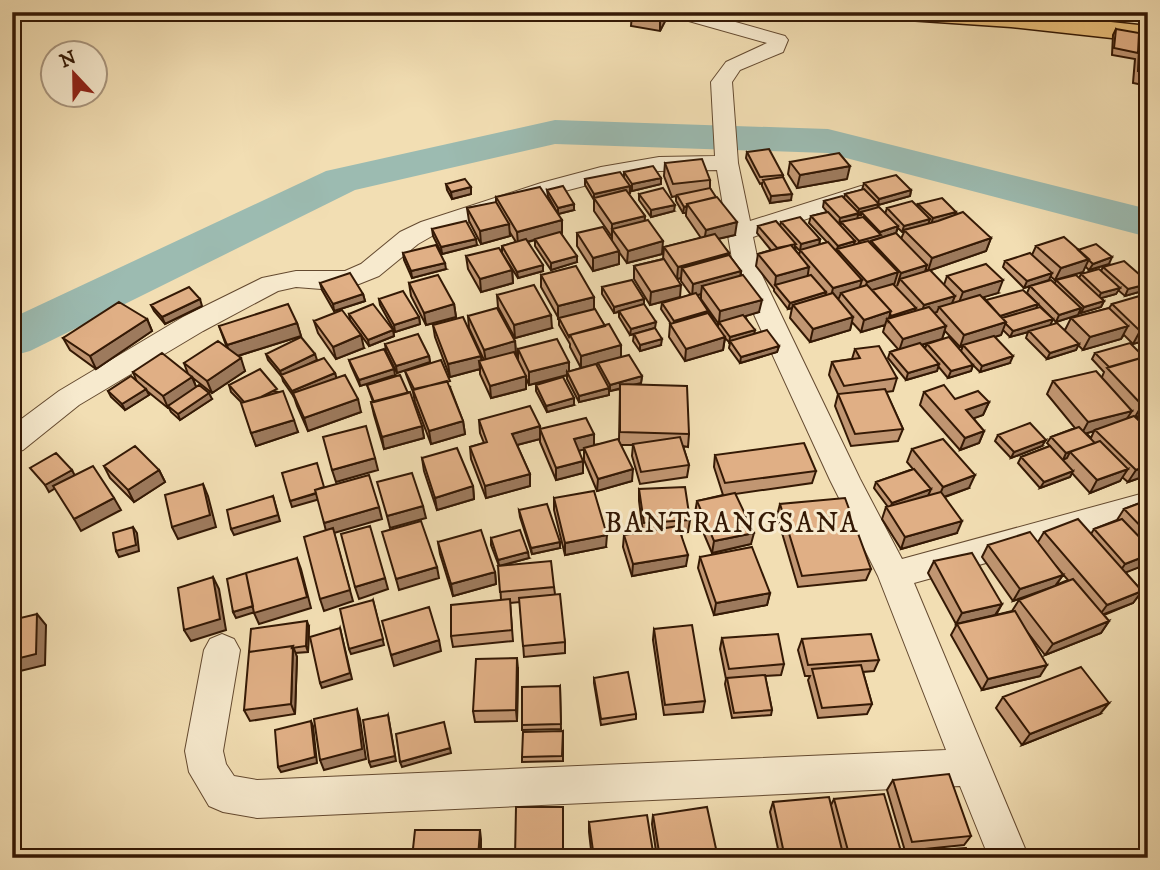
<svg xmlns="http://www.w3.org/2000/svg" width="1160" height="870" viewBox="0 0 1160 870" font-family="'IM FELL DW Pica',serif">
  <rect width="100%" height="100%" fill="#f2deb3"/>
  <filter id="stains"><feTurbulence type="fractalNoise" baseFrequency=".00286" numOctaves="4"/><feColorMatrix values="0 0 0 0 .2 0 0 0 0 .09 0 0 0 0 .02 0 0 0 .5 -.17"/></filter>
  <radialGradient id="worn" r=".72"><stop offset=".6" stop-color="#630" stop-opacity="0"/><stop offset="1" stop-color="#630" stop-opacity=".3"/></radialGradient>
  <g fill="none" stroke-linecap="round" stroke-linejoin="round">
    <path fill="#9cbbb1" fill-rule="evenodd" d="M555 120 828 129 1148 209V237L827 153 555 144 355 190 30 351 12 356V318L326 171Z"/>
    <defs>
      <path id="minor" d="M669 12H700L785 36 788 40 783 52 740 70 732 82 738 163 750 221 861 186 869 188 873 193 869 198 753 237 760 271 860 479 902 559 1148 492V518L914 583 1029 858H989L960 786 257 818 223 812 209 806 189 772 185 751 204 650 210 639 222 634 234 639 240 650 223 751 226 764 234 776 257 780 946 750 878 576 830 480 734 271 717 170 659 171 603 181 557 193 439 232 418 244 379 276 359 284 334 290 296 287 278 291 203 331 79 405 23 450 12 453V426L59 391 183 317 262 278 296 271H345L361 264 400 232 421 222 541 183 601 167 659 157 715 156 711 82 726 62 767 43 671 16Z"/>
      <path id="primary" d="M881 12H1018L1148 26V42L1011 27 893 19 884 17Z"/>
    </defs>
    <use href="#minor" stroke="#644a30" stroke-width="2"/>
    <use href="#primary" stroke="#341905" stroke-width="3"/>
    <use href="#minor" fill="#f7eace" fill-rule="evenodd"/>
    <use href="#primary" fill="#e9bf7a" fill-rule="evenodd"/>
  </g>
  <path fill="#c19672" stroke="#341905" stroke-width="2" fill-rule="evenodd" d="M633 12H669L660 31 631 26 632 14Z
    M1090 12H1129L1126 17Z
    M1130 12H1148V20L1131 17Z
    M1116 29 1138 51 1139 48 1146 49V41L1148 37V86L1133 83 1135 59 1112 55 1113 35Z
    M747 152 783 175V177L791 200 770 203 762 186V183L760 184 746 158Z
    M790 162 847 179 797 188 788 174Z
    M665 163 710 180V188L735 235 718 239 729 253V255L741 271V276L759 312 745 316 754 334 779 346 777 352 740 363 729 348 730 343 725 338 723 350 685 361 669 337 670 324H671L661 309 662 303 691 295 681 281V278L677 279 680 297 650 305 634 279V266L663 259 664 247 701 238 686 216V213H683L676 201V196L672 197 664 176ZM701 294V299L718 323V327L697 295Z
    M624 172 661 178V184L632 191 630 187V193H628L645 216 644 221 662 254 627 263 619 252V264L593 271 577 246V233L612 240V237L594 211V200L585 185V179L624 178Z
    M864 183 911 190 910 196 878 205V208L885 214 887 208 917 207 918 204 955 214 991 238 986 251 928 271 926 269 925 272 944 285 947 276 998 293 983 297 986 300 1037 308 1050 325 1065 330 1071 318 1109 308 1112 304 1148 300V414L1136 417 1138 420 1139 418 1148 415V475L1128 482 1122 477 1120 481 1090 493 1072 473 1070 477 1040 488 1018 463 1021 457 1050 446 1047 443 1051 437 1075 428 1047 394 1053 381 1102 377 1104 372 1092 359 1095 353 1144 357H1146L1139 349 1144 341 1133 344 1124 335 1121 339 1083 350 1078 345 1076 350 1047 359 1026 338 1028 332 1010 337 1003 330 1001 335 995 337 1010 363 980 372 973 365 971 371 948 378 938 366 937 371 906 380 888 358 890 352 898 349 883 332 885 325 861 332 852 322 850 330 810 342 790 318 792 308 788 309 774 291V289L756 266 758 254 771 250 757 233 758 226H780L781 222 820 239 819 245 827 242 809 223 811 216 827 212 823 207 824 201 844 198 845 194 862 190ZM898 228 902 232H904L901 239 880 238 896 233ZM795 246 800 251 799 255 795 249ZM945 331 960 347 963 346 961 351 927 344 925 348 922 345 942 339ZM1094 431 1091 438 1086 433Z
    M446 184 471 187V194L452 199 447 190Z
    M547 190 574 210 558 214 548 196Z
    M639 194 674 211 651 217 639 200Z
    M496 197 562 233H561L577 262 551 270 535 246V240L528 242 543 271 518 278 502 253V246L516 242 509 231 510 236 481 244 469 221 467 208 496 203Z
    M432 229 477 245 442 254 433 236Z
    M1036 246 1078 250 1109 264 1089 270 1085 266 1083 272 1055 280 1050 276 1049 280 1024 288 1003 267 1005 261 1032 255Z
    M403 253 446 269 412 278 404 260Z
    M466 256 512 270 513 283 481 292 468 269Z
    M1103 267 1148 282V286L1146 290 1125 296 1118 290 1116 294 1101 298 1104 301 1101 307 1081 313 1079 312 1078 315 1056 322 1027 293 1030 286 1055 283 1056 280 1079 278 1081 274 1101 271Z
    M541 275 594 309 605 326 621 345V357L642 376 641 383 636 384 689 434 688 447 683 446 689 465 687 477 640 484 632 456 633 445H621L632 481 597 491 584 460V449L579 450 583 473 556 480 540 442V429L594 445 619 441 620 389 610 391 609 389V395L579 402 567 379V375L529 385 526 378V389L491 398 480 374V369L450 377 435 337 433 325 481 356V361L484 360 469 328 468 316 515 341 516 354 518 360V349L569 372 581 368 570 347V344L559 325V319L541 287Z
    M320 283 363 294 365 301 334 311 322 290Z
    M409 283 454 304 456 317 426 325 411 296Z
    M602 287 644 299V304L661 345 640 351 633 341 634 334 630 335 619 317V312L614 313 602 294Z
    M497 295 552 328 515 338 498 307Z
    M379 299 419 317 420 324 395 332 380 305Z
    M151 305 202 306 165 324 154 311Z
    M349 314 393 330 394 336 369 346 350 320Z
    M147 319 152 331 96 369 70 350 63 338Z
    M314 321 364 348 336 359 318 333Z
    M297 323 301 336 238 356 245 371 212 393 193 378 196 387 212 399 180 420 171 412 169 408H168L147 391 149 395 125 410 111 397 108 391 137 382 133 372 188 374 184 363 227 348 219 326Z
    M385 344 429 356 430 362 397 373 386 351Z
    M855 349 897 378 893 391 886 392 903 429 898 441 851 446 835 406 838 394 829 375 832 362 852 359Z
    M266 354 317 360 335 373 336 378 361 412 308 431 297 406 294 397 283 381 282 377 268 360Z
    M349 360 395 375 360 386 351 366Z
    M405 371 451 387H450L463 421 465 434 431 444 415 402 413 392 407 377Z
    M229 385 278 392 298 432 256 446 242 403 231 392Z
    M367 385 422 426 424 438 384 449 374 415 371 402H373Z
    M536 385 574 405 547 412 536 391Z
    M924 392 955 399 989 402 983 415 973 418 984 431 979 443 960 450 920 405Z
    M479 420 540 426V439L517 445 530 474V486L486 498 471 459 470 447 484 443 480 433Z
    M998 435 1042 446 1011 458 995 441Z
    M912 449 969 488 945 497 957 533 901 549 882 519 886 507H888L874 488 876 482 913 469 907 462Z
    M715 455 816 471 812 483 735 494 751 544 712 553 695 513 697 501 723 495 714 467Z
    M422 458 473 486 474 499 437 510 424 471Z
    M104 466 159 470 165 482 134 502 110 478Z
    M639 489 690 520 688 532 681 533 686 566 632 576 623 547 624 535 643 532 639 501Z
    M554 498 606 547 565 555 554 510Z
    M1148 500V561L1145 565 1125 572 1142 591 1133 603 1104 615 1109 621 1101 633 1045 655 1025 629 1040 676 982 690 951 635 957 624H956L928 573 934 561 1002 604 996 615 1012 611 1019 600 1038 592 1013 601 982 557 988 545 1038 542 1044 532 1091 534 1094 529 1117 520 1124 509ZM1055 565 1068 580 1056 585 1063 575Z
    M780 504 871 569 866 580 798 587 777 516Z
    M519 510 560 548 532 554 520 517Z
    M491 538 529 558 499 566 554 587 555 594 565 642V653L524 657 520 602 510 603 513 641 453 647 451 636 501 600 499 566 491 545Z
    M438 542 495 572 496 584 453 596 440 554Z
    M700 557 770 593 767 605 714 615 698 568Z
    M309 627 308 652 295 653 297 657 295 714 250 721 244 710Z
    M654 629 705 701 703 712 664 715 653 640Z
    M722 638 784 664 781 675 765 676 772 710 771 715 732 718 725 684 726 679 720 649Z
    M802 639 879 660 874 671 863 672 872 704 867 714 818 718 808 680 810 676H805L798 650Z
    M518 669 517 721 475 722 473 711Z
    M594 678 636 714V719L601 725 594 683Z
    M560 686 561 729 522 730V725Z
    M1003 697 1100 714 1022 745 996 708Z
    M563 731V761L522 762V757Z
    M893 780 971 836 964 845 905 851 887 790Z
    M834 799 903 858H780L770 812 773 802 831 805Z
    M653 815 718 858H657L652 824Z
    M589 822 654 858H592L589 832Z"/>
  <path fill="#9d7a5d" stroke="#341905" stroke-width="2" d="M664 12H669V14L660 31V19Z
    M850 166 847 179 797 188 800 175Z
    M661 178V184L632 191V184Z
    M630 186V193L595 200 594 199V194Z
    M471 187V194L452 199 451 192Z
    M911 190 910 196 878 205 877 210 861 212V215H858L857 220 841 222V224L839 225 840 218 858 214 859 209 878 204 879 199Z
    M792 194 791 200 770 203 771 196Z
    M574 204V210L558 214V208Z
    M675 205 674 211 651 217V210Z
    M687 206 686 213H683L684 207Z
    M956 212 954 218 931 225 933 218Z
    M645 216 644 229H612V237V224Z
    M930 219 928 225 904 230 902 232 904 226Z
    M562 220V233L518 244 517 232Z
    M737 222 735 235 704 242 706 230Z
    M509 224 510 236 481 244 480 231Z
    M898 226 896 233 871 241 870 244 857 248 859 241 879 235 880 232Z
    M991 238 986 251 928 271 932 258Z
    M476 239 477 245 442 254 441 247Z
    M820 239 819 246 800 251 801 244Z
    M663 241 662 254 627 263 628 251Z
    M855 241 853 248 837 249 836 253 838 246Z
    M619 251V264L593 271V258Z
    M729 253 727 265 682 268 681 278 677 279 678 267Z
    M577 256V262L551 270V263Z
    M1112 257 1109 264 1089 270 1093 264Z
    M1089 259 1083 272 1055 280 1061 268Z
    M445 263 446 269 412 278 411 271Z
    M543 265V271L518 278 517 272Z
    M927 265 923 278 900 279 897 286 901 273Z
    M809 267 807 280 775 285 776 276Z
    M512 270 513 283 481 292 480 279Z
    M741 271 739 284 702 286 701 294 692 297 693 284Z
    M898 272 894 285 863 294 867 282Z
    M1052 273 1049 280 1024 288 1027 281Z
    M862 280 858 293H841L839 298 830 301 833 288Z
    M1003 280 998 293 958 305 963 292Z
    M1148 284 1146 290 1125 296 1128 289Z
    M681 285 680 297 650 305 651 292Z
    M1120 288 1116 294 1098 299 1101 293Z
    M826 292 825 299 793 305 792 308 788 309 790 303Z
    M363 294 365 301 334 311 333 304Z
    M955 296 950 308 939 307 937 312 920 318 924 305Z
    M594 297V310L558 319V306Z
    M200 299 202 306 165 324 162 317Z
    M644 299V305L614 313V307Z
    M762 300 759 312 720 324 719 322 720 311Z
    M1104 301 1101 307 1081 313 1084 307Z
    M454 304 456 317 426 325 424 313Z
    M1038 304 1035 311 1003 320 999 316Z
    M916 308 914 314 889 322 891 316Z
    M1081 308 1078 315 1056 322 1059 315Z
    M708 311V317L673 327 674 321Z
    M891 311 888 321 887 319 885 325 861 332 864 320Z
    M551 315 552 328 515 338 514 325Z
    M419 317 420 324 395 332 394 325Z
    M853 317 850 330 810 342 813 329Z
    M147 319 152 331 96 369 90 356Z
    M1053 319 1050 326 1010 337 1013 331Z
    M656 322 655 328 630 335 631 329Z
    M1006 322 1001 335 960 347 964 335Z
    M297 323 301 336 231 358 227 345Z
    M946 326 942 339 899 351 903 339Z
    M1128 326 1121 339 1083 350 1090 337Z
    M1148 329V338L1146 337 1144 341 1133 344 1140 331Z
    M393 330 394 336 369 346 368 340Z
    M755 330 754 336 730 341 729 344 730 337Z
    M361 335 364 348 336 359 333 347Z
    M725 337 723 350 685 361 686 349Z
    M662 339 661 345 640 351V345Z
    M515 341 516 354 486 362 484 350Z
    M1079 344 1076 350 1047 359 1050 353Z
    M621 345V358L581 368V356Z
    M779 346 777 352 740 363 741 357Z
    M315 354 317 360 282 377 280 371Z
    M429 356 430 362 397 373 396 366Z
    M481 356 482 368 479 361 480 369 450 377 448 364Z
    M1013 356 1010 363 980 372 982 366Z
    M241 358 245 371 212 393 207 381Z
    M569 362V375L567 372V375L529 385V372Z
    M939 364 937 371 906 380 908 373Z
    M973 365 971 371 948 378 951 371Z
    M394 369 395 375 360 386 359 380Z
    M335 373 337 380 293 393 294 398 292 391Z
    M526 376V389L491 398 490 386Z
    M642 376 641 383 610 391V385Z
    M192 377 197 389 168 406 169 408H168L163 396Z
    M609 388V395L579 402V396Z
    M146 389 149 395 125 410 122 404Z
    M209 393 212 399 180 420 178 414Z
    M574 398V405L547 412 546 406Z
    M358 399 361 412 308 431 304 418Z
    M989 402 983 415 961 423 966 410Z
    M1148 403V414L1135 417 1142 405Z
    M1132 411 1124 423 1095 430 1094 431 1081 435 1088 422Z
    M294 420 298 432 256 446 251 433Z
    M463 421 465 434 431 444 429 431Z
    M422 426 424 438 384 449 382 437Z
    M540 426V439L513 446 512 434Z
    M984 431 979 443 960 450 965 438Z
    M594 434V447L574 452V439Z
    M1046 440 1042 446 1011 458 1014 452Z
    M1070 452 1067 458 1063 460 1066 453Z
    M375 458 378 470 336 482 332 470Z
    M583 461V473L556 480V468Z
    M1148 465V475L1128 482 1136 470Z
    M633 469 632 481 597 491 598 479Z
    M1128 469 1120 481 1090 493 1097 480Z
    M72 470 75 476 49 492 45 485Z
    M159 470 165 482 134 502 128 490Z
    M1073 471 1070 477 1040 488 1044 482Z
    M530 474V486L486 498 485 486Z
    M975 475 969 488 938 499 943 487Z
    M203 484 208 496 216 527 178 539 172 527Z
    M473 486 474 499 437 510 435 498Z
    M931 489 928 496 890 509 892 503Z
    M325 491 327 497 292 507 290 501Z
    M273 496 280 521 234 535 231 529Z
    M114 498 121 510 81 531 74 519Z
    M423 506 426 518 390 528 387 516Z
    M379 507 382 519 334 533 353 601 324 611 320 599 327 535 324 523Z
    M962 521 957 533 901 549 905 537Z
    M133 527 137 533 139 551 119 557 116 551Z
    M754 533 751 544 712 553 714 541Z
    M607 535 606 547 565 555V543Z
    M560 542V548L532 554 531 548Z
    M528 552 529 558 499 566 498 560Z
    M688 555 686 566 632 576 633 564Z
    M1148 555V561L1145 565 1117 576 1125 564Z
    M297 558 301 569 311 608 259 624 254 613Z
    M437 567 439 578 399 590 396 579Z
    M495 572 496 584 453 596 451 584Z
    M1063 575 1055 586 1013 601 1020 589Z
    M213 577 219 589 226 630 191 641 184 630Z
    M385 578 388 589 359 599 355 587Z
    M1142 591 1133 603 1099 616 1107 605Z
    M770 593 767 605 714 615 716 603Z
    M373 600 384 645 351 654 349 649Z
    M1002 604 995 615 956 624 962 613Z
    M253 606 255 612 236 618 233 612Z
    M37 614 46 625 45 665 12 673V660Z
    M307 621 309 627 308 652 306 646Z
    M1109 621 1101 633 1045 655 1053 644Z
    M340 628 352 679 322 688 320 683Z
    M439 640 441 651 394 666 391 655Z
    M293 646 297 657 295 714 291 704Z
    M517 658 518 669 517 721 516 710Z
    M1047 665 1040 676 982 690 988 679Z
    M1109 703 1100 714 1022 745 1030 734Z
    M357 709 360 719 366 759 324 770 320 760Z
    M388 715 396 761 371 767 369 762Z
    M311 721 313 726 317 763 281 772 278 767Z
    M450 748 451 753 402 767 400 762Z
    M480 830 481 839V858H478Z"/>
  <path fill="#e0af85" stroke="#341905" stroke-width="2" d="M633 12H664L660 19 632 14Z
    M1116 29 1139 33 1138 53 1114 48Z
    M1139 48 1148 49V72L1138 71Z
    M769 149 783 175 760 177 747 152Z
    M839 153 850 166 800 175 790 162Z
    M702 159 710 180 673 184 665 163Z
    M653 166 661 178 632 184 624 172Z
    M620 172 630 186 594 194 585 179Z
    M896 175 911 190 879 199 864 183Z
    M783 177 792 194 771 196 763 180Z
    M465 179 471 187 451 192 446 184Z
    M563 186 574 204 558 208 547 190Z
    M540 187 562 220 517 232 496 197Z
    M663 188 675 205 651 210 639 194Z
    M710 188 716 197 687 204V206L684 207 677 195Z
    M864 189 879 204 859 209 845 194Z
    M626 190 645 216 612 224 594 198Z
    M842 196 859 213 840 218 824 201Z
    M717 197 737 222 706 230 687 204Z
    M942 198 956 212 933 218 918 204Z
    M912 201 930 219 904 226 887 208Z
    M496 202 509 224 480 231 467 208Z
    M879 207 898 226 880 232 861 212Z
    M828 212 855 241 838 246 811 216Z
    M963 212 991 238 932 258 904 230 938 221Z
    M800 217 820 239 801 244 781 222Z
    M863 217 881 235 859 241 841 222Z
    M648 220 663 241 628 251 612 229Z
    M466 221 476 239 441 247 432 229Z
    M776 221 796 244 777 248 758 226Z
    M603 227 619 251 593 258 577 233Z
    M560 232 577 256 551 263 535 239Z
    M896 233 927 265 901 273 871 241Z
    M715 234 729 253 678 267 664 247Z
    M1064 237 1089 259 1061 268 1036 246Z
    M526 239 543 265 517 272 502 246Z
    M868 241 898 272 867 282 837 249Z
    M828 242 862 280 833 288 800 250Z
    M1096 244 1112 257 1093 264 1078 250Z
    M436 245 445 263 411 271 403 253Z
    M791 245 809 267 776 276 758 254Z
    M499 248 512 270 480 279 466 256Z
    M1030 253 1052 273 1027 281 1005 261Z
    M729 255 741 271 693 284 682 268Z
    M664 259 681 285 651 292 634 266Z
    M1124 261 1148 282V284L1128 289 1103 267Z
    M986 264 1003 280 963 292 947 276Z
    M576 266 594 297 558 306 541 275Z
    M1099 269 1120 288 1101 293 1081 274Z
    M930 270 955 296 924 305 900 279Z
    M350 273 363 294 333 304 320 283Z
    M438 275 454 304 424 313 409 283Z
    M743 275 762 300 720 311 702 286Z
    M811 275 826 292 790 303 775 285Z
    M1076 275 1104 301 1084 307 1056 280Z
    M632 280 644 299 614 307 602 287Z
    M1051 280 1081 308 1059 315 1030 286Z
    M893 284 916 308 891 316 890 314 891 311 872 290Z
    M534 285 551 315 514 325 497 295Z
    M867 285 891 311 864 320 841 293Z
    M189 287 200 299 162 317 151 305Z
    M1023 290 1038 304 1000 316 986 300Z
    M403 291 419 317 394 325 379 299Z
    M696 293 708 311 674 321 662 303Z
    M833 293 853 317 813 329 793 305Z
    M980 295 1006 322 964 335 939 307Z
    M1143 295 1148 300V329L1140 331 1112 304Z
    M119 302 147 319 90 356 63 338Z
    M288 304 297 323 227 345 219 326Z
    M373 304 393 330 368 340 349 314Z
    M644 304 656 322 631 329 619 311Z
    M929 307 946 326 903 339 887 319Z
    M1040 307 1053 319 1013 331 1006 324V322L1002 318Z
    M497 308 515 341 484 350 468 316Z
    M1109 308 1128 326 1090 337 1071 318Z
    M595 309 605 326 570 335 569 337 559 318Z
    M342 310 361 335 333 347 314 321Z
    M708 313 725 337 686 349 670 324Z
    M743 315 755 330 730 337 719 322Z
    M463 317 481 356 448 364 433 325Z
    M1057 323 1079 344 1050 353 1029 331Z
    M609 324 621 345 581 356 570 335Z
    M655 328 662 339 640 345 634 334Z
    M767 330 779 346 741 357 730 341Z
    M418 334 429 356 396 366 385 344Z
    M994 336 1013 356 982 366 963 345Z
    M301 337 315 354 280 371 266 354Z
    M949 337 973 365 951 371 927 344Z
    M557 339 569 362 529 372 518 349Z
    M218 341 241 358 207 381 184 363Z
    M920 343 939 364 908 373 890 352Z
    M1130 343 1144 357 1109 367 1095 353Z
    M879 346 897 378 844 386 832 362 860 358 855 349Z
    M384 349 394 369 359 380 349 360Z
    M514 352 526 376 490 386 479 361Z
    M162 353 192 377 163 396 133 372Z
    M629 355 642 376 610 385 598 363Z
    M1148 356V403L1142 405 1107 368Z
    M324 358 335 373 292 391 281 375Z
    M441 360 450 381 414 389 405 371Z
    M596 364 609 388 579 396 567 372Z
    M260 369 277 389 261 397 244 402 229 385Z
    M1096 371 1132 411 1088 422 1053 381Z
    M345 375 358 399 304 418 293 393Z
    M400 375 408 393 374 402 367 385Z
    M131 376 146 389 122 404 108 391Z
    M563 377 574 398 546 406 536 385Z
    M447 381 463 421 429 431 413 390Z
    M620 384 687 386 689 434 620 432Z
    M199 385 209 393 178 414 168 406Z
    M944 385 955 399 978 391 989 402 966 410 984 431 965 438 924 392Z
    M885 389 903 429 855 434 838 394Z
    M283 391 294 420 251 433 241 403Z
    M410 392 422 426 382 437 371 402Z
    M530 406 540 426 512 434 530 474 485 486 470 447 487 442 479 420Z
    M1148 415V426L1139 418Z
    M1134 416 1148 429V465L1136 470 1095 430Z
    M586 418 594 434 574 439 583 461 556 468 540 429Z
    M1030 423 1046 440 1014 452 998 435Z
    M366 426 375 458 332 470 323 437Z
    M1079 427 1095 443 1066 453 1051 437Z
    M680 437 689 465 641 472 633 444Z
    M618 439 633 469 598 479 584 448Z
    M943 439 975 475 943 487 912 449Z
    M1100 441 1128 469 1097 480 1070 452Z
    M804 443 816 471 725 483 715 455Z
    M135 446 159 470 128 490 104 466Z
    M1050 446 1073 471 1044 482 1021 457Z
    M457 448 473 486 435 498 422 458Z
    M56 453 72 470 45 485 30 468Z
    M317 463 324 487 315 490 316 493 290 501 282 473Z
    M93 466 114 498 74 519 53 486Z
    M914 469 931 489 892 503 876 482Z
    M412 473 423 506 387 516 377 482Z
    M369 475 379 507 324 523 315 490Z
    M203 484 210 515 172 527 165 495Z
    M685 487 690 520 644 523 639 489Z
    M594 491 607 535 565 543 554 498Z
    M941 492 962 521 905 537 886 507Z
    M735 493 754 533 714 541 697 501Z
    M273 496 278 515 231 529 227 510Z
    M845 498 871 569 802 576 780 504Z
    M1148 500V534L1124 509Z
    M547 504 560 542 531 548 519 510Z
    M1078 519 1142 591 1107 605 1044 532Z
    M1122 519 1148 546V555L1125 564 1094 529Z
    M421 521 437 567 396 579 382 532Z
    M370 526 385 578 355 587 341 534Z
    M678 526 688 555 633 564 624 535Z
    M133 527 136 545 116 551 113 533Z
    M333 528 350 590 320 599 304 537Z
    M481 530 495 572 451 584 438 542Z
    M520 530 528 552 498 560 491 538Z
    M1030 532 1063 575 1020 589 988 545Z
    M752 547 770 593 716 603 700 557Z
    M972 553 1002 604 962 613 934 561Z
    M297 558 307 597 254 613 246 573Z
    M551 561 554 587 500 592 498 566Z
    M246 573 253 606 233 612 227 579Z
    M213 577 220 619 184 630 178 588Z
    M1073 579 1109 621 1053 644 1019 600Z
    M560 594 565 642 523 646 519 598Z
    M510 599 512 630 451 636V605Z
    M373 600 383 639 349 649 340 609Z
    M429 607 439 640 391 655 382 621Z
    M1015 611 1047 665 988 679 957 624Z
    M37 614 36 654 12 660V620Z
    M307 621 306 646 292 648 293 646 249 652 251 629Z
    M692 625 705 701 665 705 654 629Z
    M340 628 350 673 320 683 310 637Z
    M778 634 784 664 729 669 722 638Z
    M871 634 879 660 808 665 802 639Z
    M293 646 291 704 244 710 249 652Z
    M517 658 516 710 473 711 476 659Z
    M861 665 872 704 822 708 812 669Z
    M1081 667 1109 703 1030 734 1003 697Z
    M628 672 636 714 601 719 594 678Z
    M765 675 772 710 734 713 727 678Z
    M560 686 561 724 522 725V687Z
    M357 709 362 749 320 760 314 719Z
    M388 715 395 756 369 762 363 720Z
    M311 721 315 757 278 767 275 730Z
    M444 722 450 748 400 762 396 734Z
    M563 731 562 756 522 757 523 732Z
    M949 774 971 836 912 842 893 780Z
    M884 794 903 858H850L834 799Z
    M829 797 844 858H785L773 802Z
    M516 807H563V858H515Z
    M707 807 718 858H660L653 815Z
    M647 815 654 858H594L589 822Z
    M415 830H480L478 858H412Z
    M966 848 969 858H924L922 851Z"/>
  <g text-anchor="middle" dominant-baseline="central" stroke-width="6" stroke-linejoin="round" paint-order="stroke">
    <g font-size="28" letter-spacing="2" fill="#341905" stroke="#f7eace">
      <text x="732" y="523">BANTRANGSANA</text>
    </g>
  </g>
  <rect width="1160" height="870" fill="none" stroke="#f2deb3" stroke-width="42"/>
  <rect x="14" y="14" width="1132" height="842" fill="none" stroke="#341905" stroke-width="3.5"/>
  <rect x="21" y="21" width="1118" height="828" fill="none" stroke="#341905" stroke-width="2"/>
  <g transform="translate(74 74) rotate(338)"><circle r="33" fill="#f7eace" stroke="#a9967e" stroke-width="2"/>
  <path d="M0-5L12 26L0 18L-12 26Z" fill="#8f2418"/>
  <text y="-10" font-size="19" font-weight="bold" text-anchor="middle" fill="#341905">N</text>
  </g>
  <rect width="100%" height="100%" filter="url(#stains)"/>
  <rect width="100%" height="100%" fill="url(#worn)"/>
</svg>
